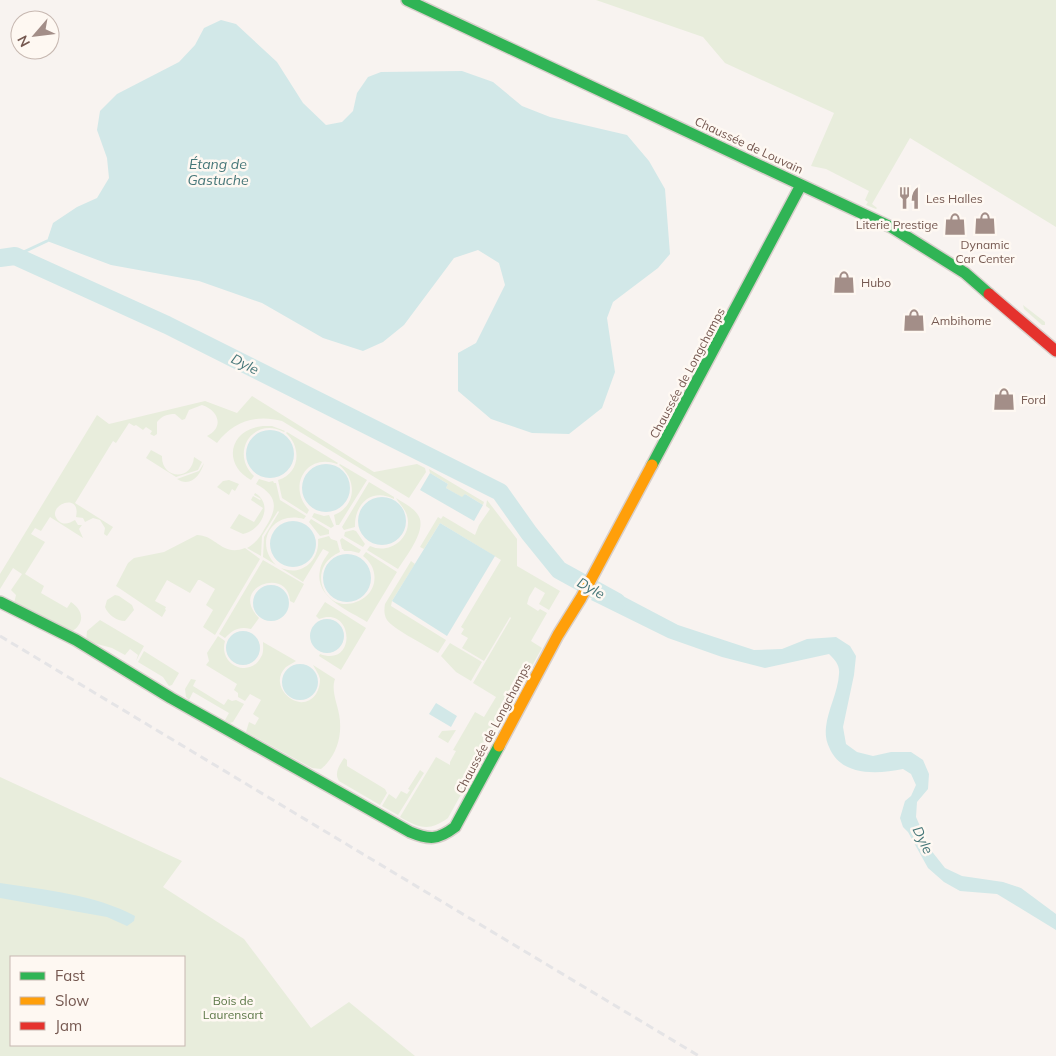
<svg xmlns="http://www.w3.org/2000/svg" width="1056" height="1056" viewBox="0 0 1056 1056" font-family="Mulish,sans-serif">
  <rect width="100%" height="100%" fill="#f8f3f0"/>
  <path fill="#e8eddc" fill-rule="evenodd" d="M596 0H1056V227L910 138 872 204 877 208 876 209 866 205 868 202 865 200 869 191 826 169 811 166 834 113 725 63 703 37Z
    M1023 305 1045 322V325H1042L1024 309Z
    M252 396 374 472 417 464 425 468 426 472 409 498 282 421C257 414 233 421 217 443L207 436C225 427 218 410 202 405L189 410 185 419 182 420 175 414C167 414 162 416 157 422V434L154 436 150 434 152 431 146 427 143 430 136 425 134 426 129 423 116 443 113 441 75 503 113 527 107 536 104 534 105 528 100 520 93 518 85 522 83 518 76 517C82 489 41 508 60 522 65 525 70 523 75 520L78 525H82L79 529 83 538 50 517 41 531 35 528 31 534 45 542 25 574 44 586 41 593 67 608 71 602C83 610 86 623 71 632L14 603 16 595 11 590 22 574 13 568 0 589V574L97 415 109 424 205 401 237 413Z
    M263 426H272L285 431 284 432C254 416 229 452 254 476L251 480C222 464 229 429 263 426Z
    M287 432 338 463 337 464C306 453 287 487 309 510L307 514 282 498 278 480C300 474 302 447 286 433Z
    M151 450 162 456C161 479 192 482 194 457L202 462 198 470 176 477 146 458Z
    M204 463C201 474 191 488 177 479L199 471Z
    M340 464 367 480 339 525H336L334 515C357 506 357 479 339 465Z
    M429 469 484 502 483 505 465 494 463 498 446 488 448 484 430 473Z
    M259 479 269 482 273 481 274 483H276L280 500 306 516 304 519C273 510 253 542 276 565L263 557 264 537 279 512 278 511 262 536 261 556 247 548C256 543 260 537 265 528 278 508 278 496 256 484Z
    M229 480 239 484 235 491 232 489 229 495 217 487 223 481Z
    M369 482 394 497V499C371 487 354 505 355 527L344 530 342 527Z
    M255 493C275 505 260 531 243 534L230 528 239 514 254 522 263 508 251 500 253 496 260 500 261 499 254 495Z
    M396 498C403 503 413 507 418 515 428 529 406 556 398 569L367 550 370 546C387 554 408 542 408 522 408 511 400 505 396 498Z
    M487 500 517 539V566L560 591 549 610 539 604 545 593 535 587 529 597 527 604 538 611 540 609 547 613 531 641 542 648 448 818C429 832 419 828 400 817L436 757 450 765V762L456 751 453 750 475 712 484 717 496 697 473 683 511 618 510 617 484 661 462 648 468 638 461 634 464 629 461 627 501 560 440 523 424 549 420 547 438 517 441 519 443 516 475 535 479 525 490 509 486 506Z
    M314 513 324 516 329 515 334 526 331 528 312 517Z
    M311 519 329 530V534L320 536 309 522Z
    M353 530 356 531 365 544 363 547 344 536 345 532Z
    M197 535C216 535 222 557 245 548L260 559 215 635 203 627 213 610 206 605 215 589 200 580H198L190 593 167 580 155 601 166 607 165 609 166 610 162 617 116 586 128 563 134 558 164 552Z
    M329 536 331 539 337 541 340 552C304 568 325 614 356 602 365 599 372 592 374 583 376 572 372 563 363 556L366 552 397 572 367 622C348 610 314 598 320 570 321 563 326 557 329 552L323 549 303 582 281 568C302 577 320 560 318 539Z
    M342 538 361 550 359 553 351 551H344L343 549H342L340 540Z
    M263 560 304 584 294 603 290 601C288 566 228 587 259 618L251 629C240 626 233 629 225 638L219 634Z
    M411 561 415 564 392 601 391 606 446 640 438 653C427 646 393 629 387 620 384 615 384 610 385 604Z
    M115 595 119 596 132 605 134 610 125 621C117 621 108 615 105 607L107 600Z
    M325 602 366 628 341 670 319 656 320 654C357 668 354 605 319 619L316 616Z
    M100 620 144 646 136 661 138 655 130 649 125 655 112 648 86 641 87 631Z
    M218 636 225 641C218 665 250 679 261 657 264 653 263 646 263 642L296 661C293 663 289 665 286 667 266 686 300 717 316 694 319 689 320 684 320 679 319 674 315 669 313 665L335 679C331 690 337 703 339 714 343 734 337 756 321 769L312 768 246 732 249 722 255 725 259 718 253 714 261 700 250 694 245 701 238 697V693L234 690 237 684 206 665 209 661 207 653Z
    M450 643 482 662 471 681 456 672 441 656Z
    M144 651 179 673 172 685 169 686 163 677 138 662Z
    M191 679 196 680 193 686 224 705 228 699 232 701 236 700 244 704 233 722 230 723 225 720 229 713 193 692 189 700 186 697 185 689Z
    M456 730 448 743 438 737 442 731Z
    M344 758 347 760V766L385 789 387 793 380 805 339 781C334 773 339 766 344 758Z
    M420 770 424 773 398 815 382 806 389 794 396 799 401 791 407 794 410 790 408 789Z
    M0 777 182 861 163 887 244 939 311 1028 349 1002 415 1056H0ZM11 957H184V1045H11Z"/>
  <path fill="#d2e8e8" d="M221 20 236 24 277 62 303 103 326 125 342 122 353 111 357 93 368 77 381 72 462 71 493 82 522 106 550 117 627 135 649 161 665 189 670 254 658 268 613 302 607 318 615 372 602 408 569 434 532 433 491 419 458 391V353L476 343 505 285 499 263 478 250 454 258 404 325 383 342 363 351 323 338 262 303 199 281 111 265 47 241 53 223 77 207 97 198 109 178 107 158 97 130 100 111 117 94 179 62 195 45 204 28Z
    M246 454a24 24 0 1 1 48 0a24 24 0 1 1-48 0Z
    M302 488a24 24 0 1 1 48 0a24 24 0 1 1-48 0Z
    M430 473 448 484 446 488 462 497 465 494 483 505 474 521 420 490Z
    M358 521a24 24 0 1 1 48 0a24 24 0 1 1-48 0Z
    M270 544a23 23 0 1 1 46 0a23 23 0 1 1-46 0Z
    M440 523 495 556 447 636 392 601Z
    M323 578a24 24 0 1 1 48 0a24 24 0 1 1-48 0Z
    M600 584 678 625 754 650 782 649 807 639 836 637 850 646 856 656 854 675 843 727 846 744 857 752 873 756 891 752H911L923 760 929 774 928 789 917 802 916 817 930 849 945 868 962 876 1003 882 1021 888 1056 914V930L997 894 960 891 944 882 928 868 908 832 903 827 900 818 905 801 911 796 916 785 911 774 903 769C878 774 846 776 832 753 827 744 825 738 826 727 828 709 838 692 839 674 840 665 835 660 829 654L765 668 722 657 668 638 591 600Z
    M253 603a18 18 0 1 1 36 0a18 18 0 1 1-36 0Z
    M310 636a17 17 0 1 1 34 0a17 17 0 1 1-34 0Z
    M226 648a17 17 0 1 1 34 0a17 17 0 1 1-34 0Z
    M282 682a18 18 0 1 1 36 0a18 18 0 1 1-36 0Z
    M436 703 457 716 451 727 429 714Z
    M0 883C45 890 94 894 135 916L134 921 127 926 107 917 0 898Z"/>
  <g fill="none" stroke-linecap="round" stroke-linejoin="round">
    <path stroke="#d2e8e8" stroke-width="3" d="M15 256 47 241"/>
    <path stroke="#d2e8e8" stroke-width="18" d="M0 258 15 256 167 325 500 492 529 533 559 570 617 602"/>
    <defs>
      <path id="fast" d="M407 0 893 228 965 273 989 294
        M652 465 801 185
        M0 602 76 640 171 698 410 832C429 840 438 840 455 827L499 746"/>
      <path id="slow" d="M499 746 558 635 581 598 652 465"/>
      <path id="jam" d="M989 294 1056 351"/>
    </defs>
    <use href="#fast" stroke="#d8cfcb" stroke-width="14"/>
    <use href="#slow" stroke="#d8cfcb" stroke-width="14"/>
    <use href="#jam" stroke="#d8cfcb" stroke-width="14"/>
    <use href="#fast" stroke="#30b455" stroke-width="11"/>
    <use href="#slow" stroke="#ff9f0a" stroke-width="11"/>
    <use href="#jam" stroke="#e5322d" stroke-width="11"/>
    <path stroke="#e5e4e6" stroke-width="3" stroke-dasharray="8 5" stroke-linecap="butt" d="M0 636 699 1056"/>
  </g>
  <defs>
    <symbol id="restaurant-bare" viewBox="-9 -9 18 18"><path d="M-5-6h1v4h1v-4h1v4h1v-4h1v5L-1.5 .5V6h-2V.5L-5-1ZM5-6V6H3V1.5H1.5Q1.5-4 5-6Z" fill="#a38e88" stroke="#fef8f2" stroke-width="2.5" paint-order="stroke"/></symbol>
    <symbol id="shop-bare" viewBox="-9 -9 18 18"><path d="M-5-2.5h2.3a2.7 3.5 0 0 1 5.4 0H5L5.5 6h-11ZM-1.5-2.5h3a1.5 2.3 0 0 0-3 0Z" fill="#a38e88" stroke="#fef8f2" stroke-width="2.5" paint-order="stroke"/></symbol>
  </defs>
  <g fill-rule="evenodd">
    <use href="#restaurant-bare" x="893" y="182" width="32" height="32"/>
    <use href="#shop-bare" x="969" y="207" width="32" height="32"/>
    <use href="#shop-bare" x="939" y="208" width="32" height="32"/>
    <use href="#shop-bare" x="828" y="266" width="32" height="32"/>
    <use href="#shop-bare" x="898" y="304" width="32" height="32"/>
    <use href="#shop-bare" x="988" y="383" width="32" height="32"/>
  </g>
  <g text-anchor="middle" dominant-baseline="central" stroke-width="5" stroke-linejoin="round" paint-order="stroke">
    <g font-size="12" fill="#755850" stroke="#fef8f2">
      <text transform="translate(749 145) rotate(25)">Chaussée de Louvain</text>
      <text transform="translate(687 373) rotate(-62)">Chaussée de Longchamps</text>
      <text transform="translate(493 728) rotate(-62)">Chaussée de Longchamps</text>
    </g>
    <g font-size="12" fill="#755850" stroke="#fef8f2" text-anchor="start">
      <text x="926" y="198">Les Halles</text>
      <text x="938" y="224" text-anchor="end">Literie Prestige</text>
      <text x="985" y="244" text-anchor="middle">Dynamic<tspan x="985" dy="14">Car Center</tspan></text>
      <text x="861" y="282">Hubo</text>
      <text x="931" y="320">Ambihome</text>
      <text x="1021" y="399">Ford</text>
    </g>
    <g font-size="12" fill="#5e7949" stroke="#fef8f2">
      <text x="233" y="1000">Bois de<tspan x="233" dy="14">Laurensart</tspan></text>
    </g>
    <g font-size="14" font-style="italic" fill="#457678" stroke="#fef8f2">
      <text x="218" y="164">Étang de<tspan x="218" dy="16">Gastuche</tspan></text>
      <text transform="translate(245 364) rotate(27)">Dyle</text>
      <text transform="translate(591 588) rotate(29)">Dyle</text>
      <text transform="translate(923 840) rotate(64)">Dyle</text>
    </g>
  </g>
  <rect x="10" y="956" width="175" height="90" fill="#fef8f2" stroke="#c7b8b1"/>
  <rect x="20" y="972" width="25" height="8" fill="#30b455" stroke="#c7b8b1"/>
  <text x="55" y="981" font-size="15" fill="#755850">Fast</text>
  <rect x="20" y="997" width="25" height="8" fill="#ff9f0a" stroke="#c7b8b1"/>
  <text x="55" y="1006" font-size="15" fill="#755850">Slow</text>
  <rect x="20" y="1022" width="25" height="8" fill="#e5322d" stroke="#c7b8b1"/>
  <text x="55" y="1031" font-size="15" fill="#755850">Jam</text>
  <g transform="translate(35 35) rotate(242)"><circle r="24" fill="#fef8f2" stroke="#c7b8b1"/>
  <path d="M0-4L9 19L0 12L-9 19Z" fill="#a38e88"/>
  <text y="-8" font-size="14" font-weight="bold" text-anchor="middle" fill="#755850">N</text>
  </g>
</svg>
